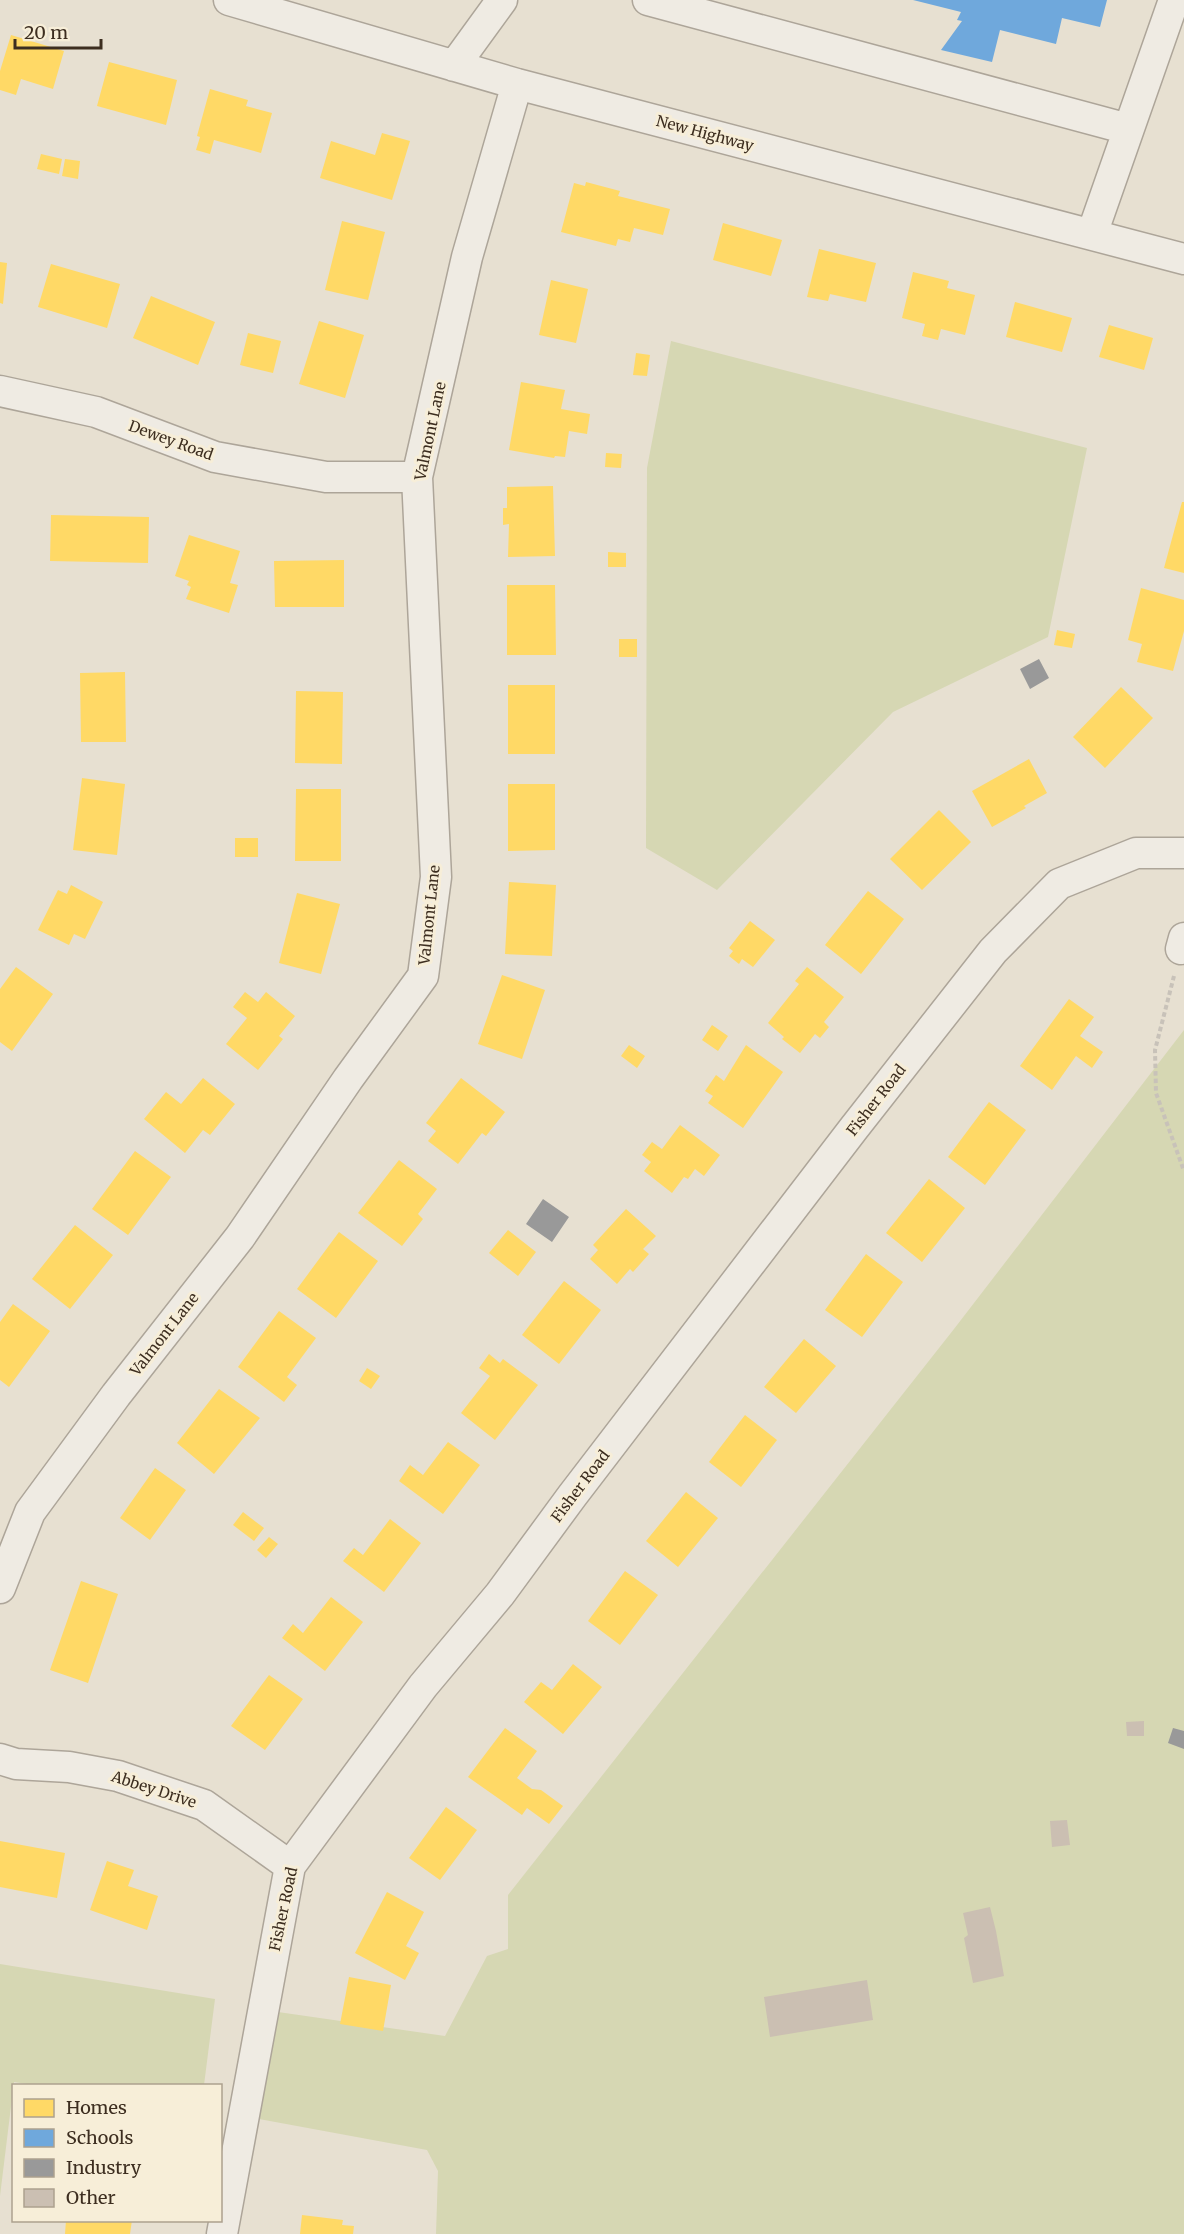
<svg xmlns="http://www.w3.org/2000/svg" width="1184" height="2234" viewBox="0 0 1184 2234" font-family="Merriweather,serif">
  <rect width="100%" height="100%" fill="#e7e0d1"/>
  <path fill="#d6d7b3" d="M671 341 1087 448 1048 637 893 712 717 890 646 848 647 468Z
    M1184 1030V2234H436L438 2171 427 2150 259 2119 278 2012 445 2036 487 1956 508 1949V1895L954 1329Z
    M0 1964 215 1999 204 2085 39 2086 14 2082 0 2196Z"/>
  <path fill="#ffd966" d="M11 35 64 51 53 89 21 79 16 95 0 90V71Z
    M109 62 177 80 166 125 97 106Z
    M210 89 248 100 246 106 272 113 261 153 214 140 210 154 196 150 200 137 197 136Z
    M382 133 410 141 392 200 320 178 331 141 375 155Z
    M41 154 62 159 59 174 37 169Z
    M65 159 80 161 78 179 62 176Z
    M586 182 620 191 618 196 670 209 663 235 634 228 630 242 618 239 616 246 561 232 574 183 585 186Z
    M342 221 385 232 368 300 325 290Z
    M723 223 782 240 771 276 713 260Z
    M819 249 876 263 866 302 830 294 828 301 807 297Z
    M0 262 7 263 3 304 0 303Z
    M51 264 120 284 107 328 38 307Z
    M913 272 949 281 947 288 975 295 965 335 941 329 938 340 922 336 925 324 902 318Z
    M551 280 588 289 576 343 539 335Z
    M151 296 215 322 198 365 133 338Z
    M1015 302 1072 318 1062 352 1006 337Z
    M319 321 364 335 345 398 299 384Z
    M1109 325 1153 338 1144 370 1099 357Z
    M248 333 281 341 273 373 240 365Z
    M636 353 650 355 647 376 633 375Z
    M521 382 565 390 561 409 590 414 587 434 569 431 565 457 555 456 554 458 509 450Z
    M606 453 622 454 621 468 605 467Z
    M553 486 555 556 508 557 509 524 503 525V508H507V487Z
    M1182 502H1184V573L1164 568Z
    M51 515 149 517 148 563 50 561Z
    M189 535 240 551 230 583 238 585 229 613 186 599 191 587 187 585 189 581 175 576Z
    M608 552 626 553V567H608Z
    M344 560V607H275L274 561Z
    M507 585H555L556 655H507Z
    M1141 588 1184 600V631L1173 671 1137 662 1142 644 1128 640Z
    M1057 630 1075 634 1072 648 1054 645Z
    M619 639H637V657H619Z
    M125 672 126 742H81L80 673Z
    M508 685H555V754H508Z
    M1121 687 1153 718 1105 768 1073 737Z
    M296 691 343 692 342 764 295 763Z
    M1029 759 1047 793 1024 806 1026 808 992 827 972 791Z
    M82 778 125 784 117 855 73 850Z
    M508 784H555V850L508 851Z
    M296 789H341V861H295Z
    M939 810 971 842 922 890 890 859Z
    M235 838H258V857H235Z
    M509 882 556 885 552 956 505 954Z
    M71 885 103 902 85 939 74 934 69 945 38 930 58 890 67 894Z
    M868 891 904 919 861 974 825 945Z
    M297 893 340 904 321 974 279 963Z
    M750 921 775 940 753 967 742 959 739 964 729 956 733 951 729 948Z
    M16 967 53 994 12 1051 0 1042V989Z
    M807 967 844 997 824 1022 829 1027 820 1038 815 1034 800 1053 782 1039 784 1037 768 1023 799 984 795 981Z
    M502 975 545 990 522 1059 478 1044Z
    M245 992 258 1002 266 992 295 1016 279 1036 283 1039 258 1070 226 1044 247 1018 233 1007Z
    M1069 999 1094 1017 1080 1036 1103 1052 1092 1068 1076 1056 1052 1090 1020 1066Z
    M712 1025 728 1036 718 1051 702 1040Z
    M629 1045 645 1056 637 1068 621 1056Z
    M746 1045 783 1072 743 1128 708 1103 713 1096 705 1091 716 1075 724 1081Z
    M203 1078 235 1104 210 1135 203 1130 185 1153 144 1119 166 1092 181 1104Z
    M461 1078 505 1112 486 1136 482 1133 458 1164 428 1141 436 1131 426 1123Z
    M989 1102 1026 1130 985 1185 948 1157Z
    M680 1125 720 1155 704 1176 695 1169 688 1179 684 1177 672 1193 644 1171 651 1162 642 1155 652 1142 662 1149Z
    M135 1151 171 1177 128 1235 92 1209Z
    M399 1160 437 1189 418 1214 423 1219 402 1246 358 1213Z
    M929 1179 965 1208 922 1262 886 1233Z
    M626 1209 656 1236 643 1249 649 1254 633 1272 630 1269 617 1284 590 1259 598 1250 593 1245Z
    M75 1225 113 1255 70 1309 32 1279Z
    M508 1230 536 1252 518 1276 489 1253Z
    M339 1232 378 1261 336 1318 297 1289Z
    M866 1254 903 1282 862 1337 825 1310Z
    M564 1281 601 1310 559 1364 522 1335Z
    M13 1304 50 1331 9 1387 0 1380V1322Z
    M279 1311 316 1338 287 1377 297 1385 284 1402 238 1367Z
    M804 1339 836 1366 796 1413 764 1387Z
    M489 1354 500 1363 503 1359 538 1385 495 1440 461 1413 490 1376 479 1368Z
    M367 1368 380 1376 371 1389 359 1381Z
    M219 1389 260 1418 214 1474 177 1443Z
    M745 1415 777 1440 741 1487 709 1462Z
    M448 1442 480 1465 443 1514 399 1481 410 1465 423 1475Z
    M155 1468 186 1490 150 1540 120 1518Z
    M686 1492 718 1518 678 1567 646 1541Z
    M243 1512 264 1528 254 1541 233 1525Z
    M390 1519 421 1543 384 1592 343 1561 354 1548 363 1555Z
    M269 1537 278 1544 266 1558 257 1550Z
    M625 1571 658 1595 620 1645 588 1621Z
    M81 1581 118 1594 88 1683 50 1670Z
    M331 1597 363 1622 325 1671 282 1638 293 1624 303 1633Z
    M573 1664 602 1687 563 1734 524 1702 541 1682 552 1690Z
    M269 1675 303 1699 265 1750 231 1726Z
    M505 1728 537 1751 517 1778 532 1789 541 1790 563 1806 549 1824 527 1808 522 1815 468 1777Z
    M446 1807 477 1830 440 1880 409 1858Z
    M0 1841 65 1853 57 1898 0 1887Z
    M107 1861 134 1870 128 1886 158 1896 147 1930 90 1910Z
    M387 1892 424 1912 406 1946 419 1953 405 1980 355 1953Z
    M349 1977 391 1985 383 2031 340 2024Z
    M302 2215 343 2220 342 2225 354 2226 353 2234H300Z
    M66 2220H132L130 2234H65Z"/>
  <path fill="#6fa8dc" d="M913 0H1107L1100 27 1062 18 1056 44 1000 30 992 62 941 50 962 21 957 20 961 12Z"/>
  <path fill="#999" d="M1039 659 1049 678 1030 689 1020 669Z
    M543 1199 569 1217 552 1242 526 1224Z
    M1173 1728 1184 1731V1749L1168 1743Z"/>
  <path fill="#cbbfb2" d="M1144 1721V1736H1127L1126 1722Z
    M1067 1820 1070 1845 1052 1847 1050 1821Z
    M990 1907 996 1931 1004 1976 973 1983 964 1938 968 1935 963 1913Z
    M867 1980 873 2020 770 2037 764 1997Z"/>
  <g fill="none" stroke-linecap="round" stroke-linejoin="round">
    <defs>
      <path id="minor" d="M229 0 517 84 1184 259
        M648 0 1128 129
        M454 66 502 0
        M1092 234 1174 0
        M0 391 96 412 215 457 326 477H417
        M1181 949 1184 938
        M0 1588 30 1512 116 1395 240 1237 348 1079 423 976 436 877 417 477 467 257 517 84
        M0 1759 16 1764 69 1767 118 1776 204 1805 290 1866
        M222 2234 290 1866 423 1686 500 1594 572 1496 854 1128 993 951 1059 884 1136 853H1184"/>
    </defs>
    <use href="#minor" stroke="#ada599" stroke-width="33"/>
    <path stroke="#c8c2b9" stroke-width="4" stroke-dasharray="4.5 3" stroke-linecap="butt" d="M1174 976 1155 1050 1156 1093 1184 1171"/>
    <use href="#minor" stroke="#efebe3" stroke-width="30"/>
  </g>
  <g text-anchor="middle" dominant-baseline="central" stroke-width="6" stroke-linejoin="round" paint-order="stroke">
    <g font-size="15" fill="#3d2e20" stroke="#f7eed8">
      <text transform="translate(705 133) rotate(15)">New Highway</text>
      <text transform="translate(430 431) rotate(-78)">Valmont Lane</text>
      <text transform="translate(171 440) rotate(20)">Dewey Road</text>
      <text transform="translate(429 915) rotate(-84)">Valmont Lane</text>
      <text transform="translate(876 1100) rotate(-52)">Fisher Road</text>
      <text transform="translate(164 1334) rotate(-52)">Valmont Lane</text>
      <text transform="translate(580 1486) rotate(-53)">Fisher Road</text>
      <text transform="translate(154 1789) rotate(18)">Abbey Drive</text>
      <text transform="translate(283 1909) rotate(-78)">Fisher Road</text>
    </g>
  </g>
  <rect x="12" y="2084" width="210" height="138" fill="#f7eed8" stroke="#ada18e" stroke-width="1.5"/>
  <rect x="24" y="2099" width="30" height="18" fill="#ffd966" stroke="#ada18e" stroke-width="1.5"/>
  <text x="66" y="2114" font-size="18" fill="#3d2e20">Homes</text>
  <rect x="24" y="2129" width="30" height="18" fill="#6fa8dc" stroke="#ada18e" stroke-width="1.5"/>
  <text x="66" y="2144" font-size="18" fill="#3d2e20">Schools</text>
  <rect x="24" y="2159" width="30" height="18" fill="#999999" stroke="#ada18e" stroke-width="1.5"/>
  <text x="66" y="2174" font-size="18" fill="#3d2e20">Industry</text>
  <rect x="24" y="2189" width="30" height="18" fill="#cbbfb2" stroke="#ada18e" stroke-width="1.5"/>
  <text x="66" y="2204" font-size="18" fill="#3d2e20">Other</text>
  <path d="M15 39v9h86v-9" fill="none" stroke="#3d2e20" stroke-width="3"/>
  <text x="24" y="39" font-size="18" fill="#3d2e20" stroke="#f7eed8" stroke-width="4.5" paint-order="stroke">20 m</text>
</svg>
